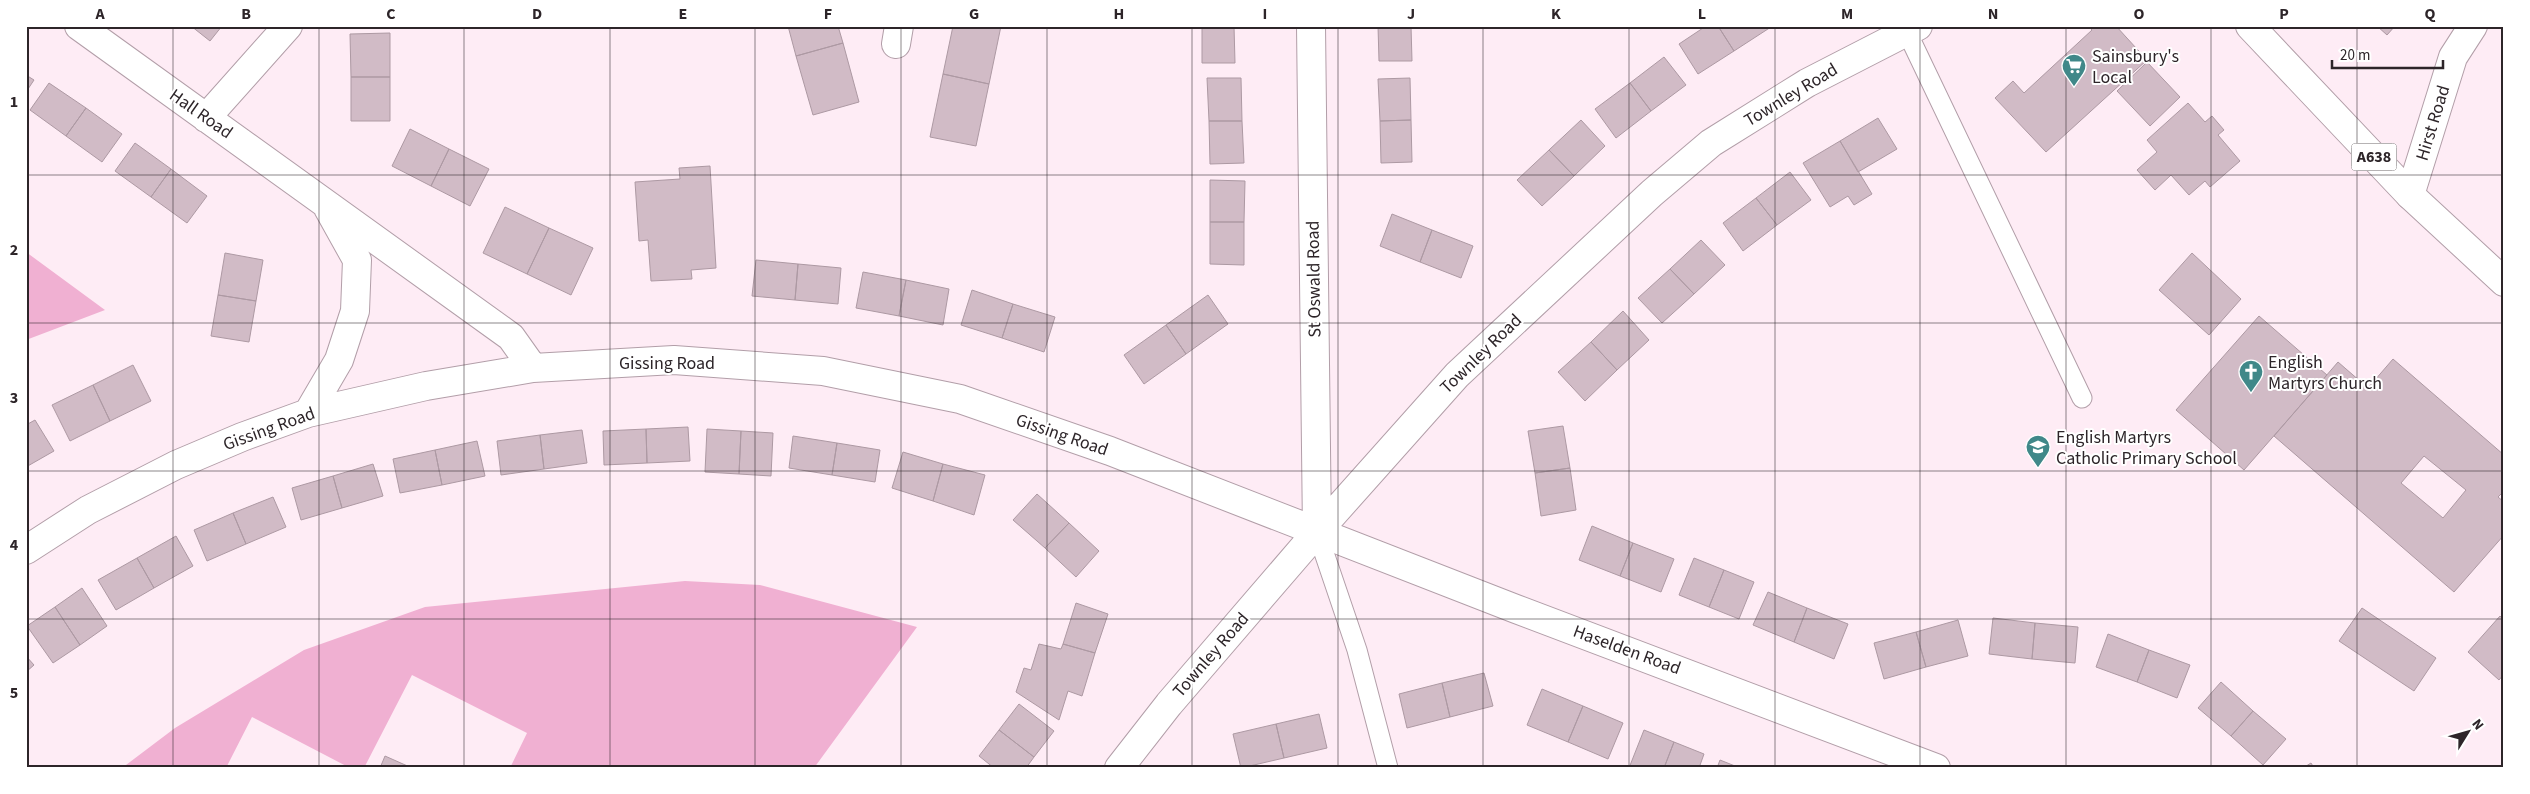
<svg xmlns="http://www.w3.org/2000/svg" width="2530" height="794" viewBox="0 0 2530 794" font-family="'Source Sans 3',sans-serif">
  <rect width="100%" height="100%" fill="#feecf5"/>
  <path fill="#f0b0d2" d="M26 252 105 310 26 340Z
    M685 581 760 585 917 627 814 768H510L527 733 412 675 364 768H350L252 717 226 768H122L175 728 304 650 425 607Z"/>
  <path fill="#d1bbc6" stroke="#ad99a3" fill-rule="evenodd" d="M191 26H222L210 41Z
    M788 26H838L843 43 796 56Z
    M953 26H1001L989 84 943 74Z
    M1202 26H1234L1235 63H1202Z
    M1378 26H1411L1412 61H1379Z
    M1706 26H1718L1734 51 1698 74 1679 44Z
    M1718 26H1770L1771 27 1734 51Z
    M2088 26H2116L2147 60 2046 152 1995 98 2013 81 2024 93 2092 30Z
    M2377 26H2395L2387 35Z
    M390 33V77H351L350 34Z
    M843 43 859 102 813 115 796 56Z
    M1664 57 1686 85 1651 111 1630 83Z
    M2147 62 2180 97 2150 126 2117 91Z
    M943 74 989 84 976 146 930 137Z
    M26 75 34 80 26 92Z
    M351 77H390V121H351Z
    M1207 78H1241L1242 121H1209Z
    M1410 78 1411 120 1380 121 1378 79Z
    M49 83 86 108 66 136 30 110Z
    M1630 83 1651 111 1616 138 1595 109Z
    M2188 103 2205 122 2212 116 2224 130 2218 135 2240 161 2210 187 2205 181 2189 195 2171 175 2155 190 2137 170 2157 152 2147 140Z
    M86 108 122 134 102 162 66 136Z
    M1878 118 1897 149 1858 172 1840 141Z
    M1411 120 1412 162 1381 163 1380 121Z
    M1581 120 1605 146 1574 176 1549 150Z
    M1209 121H1242L1244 163 1210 164Z
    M410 129 449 149 431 186 392 166Z
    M1840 141 1872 194 1854 205 1848 196 1830 207 1803 163Z
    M135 143 171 169 151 197 115 171Z
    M449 149 489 169 470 206 431 186Z
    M1549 150 1574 176 1542 206 1517 180Z
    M710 166 716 268 691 270 692 279 651 281 648 240 639 241 635 182 680 179 679 168Z
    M171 169 207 196 187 223 151 197Z
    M1790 172 1811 200 1777 225 1756 198Z
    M1210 180 1245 181 1244 222H1210Z
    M1756 198 1777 225 1743 251 1723 223Z
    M505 207 549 228 527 274 483 253Z
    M1392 214 1432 230 1420 262 1380 246Z
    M1210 222H1244V265L1210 264Z
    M549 228 593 248 571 295 527 274Z
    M1432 230 1473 246 1461 278 1420 262Z
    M1701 240 1725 265 1694 294 1670 269Z
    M225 253 263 260 256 301 218 295Z
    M2192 253 2241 299 2209 335 2159 290Z
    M756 260 798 264 795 300 752 296Z
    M798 264 841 268 838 304 795 300Z
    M1670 269 1694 294 1662 323 1638 298Z
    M863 272 906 280 899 316 856 308Z
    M906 280 949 289 943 325 899 316Z
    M972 290 1013 304 1002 338 961 325Z
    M218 295 256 301 249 342 211 336Z
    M1208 295 1228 324 1186 354 1166 325Z
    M1013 304 1055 317 1044 352 1002 338Z
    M1623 311 1649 340 1617 370 1591 342Z
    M2259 316 2327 375 2244 470 2176 410Z
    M1166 325 1186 354 1144 384 1124 355Z
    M1591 342 1617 370 1585 401 1558 372Z
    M2393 359 2504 455V491L2498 497 2504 502V535L2454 592 2274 436 2338 362 2368 388ZM2424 456 2466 490 2443 518 2401 483Z
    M133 365 151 401 110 421 93 385Z
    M93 385 110 421 70 441 52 405Z
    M35 420 54 451 26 467V425Z
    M1563 426 1570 468 1535 473 1528 431Z
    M688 427 690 461 647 463 646 429Z
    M646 429 647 463 604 465 603 431Z
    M707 429 741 431 739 474 705 472Z
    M582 430 587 463 544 469 540 435Z
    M741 431 773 433 771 476 739 474Z
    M540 435 544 469 501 475 497 441Z
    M793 436 837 443 832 475 789 468Z
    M477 441 485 476 442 485 435 450Z
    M837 443 880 450 875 482 832 475Z
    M435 450 442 485 400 493 393 459Z
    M903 452 943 464 933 501 892 488Z
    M373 464 383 496 342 508 333 476Z
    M943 464 985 475 974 515 933 501Z
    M1570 468 1576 510 1541 516 1535 473Z
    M333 476 342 508 301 520 292 488Z
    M1037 494 1069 523 1045 548 1013 520Z
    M273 497 286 527 246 544 233 513Z
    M233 513 246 544 207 561 194 530Z
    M1069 523 1099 551 1076 577 1045 548Z
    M1592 526 1633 543 1620 576 1579 560Z
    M176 536 193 566 154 588 137 558Z
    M1633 543 1674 559 1661 592 1620 576Z
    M137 558 154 588 116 610 98 580Z
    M1694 558 1724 570 1709 607 1679 595Z
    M1724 570 1754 582 1739 619 1709 607Z
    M82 588 107 626 80 645 55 607Z
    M1768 592 1807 608 1794 642 1753 625Z
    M1076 603 1108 614 1095 653 1063 644Z
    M55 607 80 645 53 663 27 626Z
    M1807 608 1848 624 1834 659 1794 642Z
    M2362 608 2436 658 2414 691 2339 641Z
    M2500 616 2504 620V674L2499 680 2468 652Z
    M1993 618 2035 623 2032 659 1989 654Z
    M1958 620 1968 656 1926 667 1916 632Z
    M2035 623 2078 627 2075 663 2032 659Z
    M1916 632 1926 667 1884 679 1874 643Z
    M2108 634 2149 650 2137 682 2096 667Z
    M1039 644 1061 649 1063 644 1095 653 1082 696 1068 691 1059 720 1016 692 1024 668 1031 670Z
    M2149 650 2190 665 2177 698 2137 682Z
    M26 656 34 665 26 672Z
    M1484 673 1493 706 1450 717 1442 683Z
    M2221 682 2253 711 2231 736 2198 708Z
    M1442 683 1450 717 1407 728 1399 694Z
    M1542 689 1583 706 1568 742 1527 725Z
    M1019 704 1054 731 1034 757 999 730Z
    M1583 706 1623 723 1608 759 1568 742Z
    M2253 711 2286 739 2263 765 2231 736Z
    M1319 714 1327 748 1284 758 1276 724Z
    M1276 724 1284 758 1241 768 1233 734Z
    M999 730 1034 757 1026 768H994L979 756Z
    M1644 730 1674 742 1664 768H1629Z
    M1674 742 1704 754 1699 768H1664Z
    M385 756 412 768H380Z
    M1720 760 1740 768H1717Z
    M2311 763 2314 768H2303Z"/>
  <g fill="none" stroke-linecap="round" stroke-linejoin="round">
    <defs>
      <path id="service" d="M1907 32 2082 398
        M1317 532 1357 650 1388 768"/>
      <path id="minor" d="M79 26 511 337 533 368
        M1311 26 1317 532
        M896 44 899 26
        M206 118 288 26
        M2410 195 2453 57 2473 26
        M308 413 339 360 355 311 357 260 328 208
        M26 550 88 510 176 465 242 437 308 413 426 386 533 368 674 360 823 371 960 399 1110 451 1516 609 1936 768
        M1119 768 1169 704 1317 532 1457 375 1652 193 1711 143 1807 83 1918 26"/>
      <path id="trunk" d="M2250 26 2410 195 2504 282"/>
    </defs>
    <use href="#service" stroke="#b29ea8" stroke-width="21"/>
    <use href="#minor" stroke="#b29ea8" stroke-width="30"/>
    <use href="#trunk" stroke="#b29ea8" stroke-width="30"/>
    <use href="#service" stroke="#fff" stroke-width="19"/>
    <use href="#minor" stroke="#fff" stroke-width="28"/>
    <use href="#trunk" stroke="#fff" stroke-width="28"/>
  </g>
  <path fill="none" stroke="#2d2529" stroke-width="1" stroke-opacity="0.55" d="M173 26V768M319 26V768M464 26V768M610 26V768M755 26V768M901 26V768M1047 26V768M1192 26V768M1338 26V768M1483 26V768M1629 26V768M1775 26V768M1920 26V768M2066 26V768M2211 26V768M2357 26V768M26 175H2504M26 323H2504M26 471H2504M26 619H2504"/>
  <defs>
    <symbol id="supermarket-pin" viewBox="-11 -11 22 30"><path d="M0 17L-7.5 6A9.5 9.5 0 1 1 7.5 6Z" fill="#408889" stroke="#fff"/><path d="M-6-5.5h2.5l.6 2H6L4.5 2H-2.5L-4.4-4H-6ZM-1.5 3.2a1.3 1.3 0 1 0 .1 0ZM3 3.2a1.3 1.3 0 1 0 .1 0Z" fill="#fff"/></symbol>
    <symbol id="church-pin" viewBox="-11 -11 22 30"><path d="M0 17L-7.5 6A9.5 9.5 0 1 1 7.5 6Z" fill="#408889" stroke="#fff"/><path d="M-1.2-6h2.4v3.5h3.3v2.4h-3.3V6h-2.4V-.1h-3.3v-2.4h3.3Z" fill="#fff"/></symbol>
    <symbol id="school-pin" viewBox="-11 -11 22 30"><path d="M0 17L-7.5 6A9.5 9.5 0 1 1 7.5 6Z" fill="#408889" stroke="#fff"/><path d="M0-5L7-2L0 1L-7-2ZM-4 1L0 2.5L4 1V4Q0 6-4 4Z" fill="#fff"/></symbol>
  </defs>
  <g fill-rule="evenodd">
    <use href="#supermarket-pin" x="2060" y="52" width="28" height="38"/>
    <use href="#church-pin" x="2237" y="358" width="28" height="38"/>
    <use href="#school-pin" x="2024" y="433" width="28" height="38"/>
  </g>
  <g text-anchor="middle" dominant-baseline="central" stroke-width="4" stroke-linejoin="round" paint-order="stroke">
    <rect fill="#fff" stroke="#6c6669" stroke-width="1" x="2351.5" y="143.5" width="45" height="27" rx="4"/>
    <g font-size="16" font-weight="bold" fill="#2d2529">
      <text x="2374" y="157">A638</text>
    </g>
    <g font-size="18" fill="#2d2529" stroke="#fff" text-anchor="start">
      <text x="2092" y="56">Sainsbury's<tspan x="2092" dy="21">Local</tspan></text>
      <text x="2268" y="362">English<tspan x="2268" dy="21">Martyrs Church</tspan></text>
      <text x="2056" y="437">English Martyrs<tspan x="2056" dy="21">Catholic Primary School</tspan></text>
    </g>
    <g font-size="18" fill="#2d2529" stroke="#fff">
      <text transform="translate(1791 95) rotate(-31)">Townley Road</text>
      <text transform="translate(201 114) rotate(35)">Hall Road</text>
      <text transform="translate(2433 123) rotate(-73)">Hirst Road</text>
      <text transform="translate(1314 279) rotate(-91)">St Oswald Road</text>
      <text transform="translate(1481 354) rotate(-44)">Townley Road</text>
      <text x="667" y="363">Gissing Road</text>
      <text transform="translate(269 429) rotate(-20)">Gissing Road</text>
      <text transform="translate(1062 435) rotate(19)">Gissing Road</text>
      <text transform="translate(1627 650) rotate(20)">Haselden Road</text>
      <text transform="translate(1211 655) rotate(-49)">Townley Road</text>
    </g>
  </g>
  <rect width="2530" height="794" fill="none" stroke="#ffffff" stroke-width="55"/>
  <g transform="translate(2468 732) rotate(53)" stroke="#ffffff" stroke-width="4" paint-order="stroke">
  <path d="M0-4L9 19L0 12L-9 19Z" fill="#2d2529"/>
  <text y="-8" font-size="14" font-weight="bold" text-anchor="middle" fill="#2d2529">N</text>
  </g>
  <path d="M2332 60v8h111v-8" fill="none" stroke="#2d2529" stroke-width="2.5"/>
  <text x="2340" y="60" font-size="15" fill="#2d2529" stroke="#ffffff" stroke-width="4" paint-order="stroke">20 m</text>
  <rect x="28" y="28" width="2474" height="738" fill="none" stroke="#2d2529" stroke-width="2"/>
  <g font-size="16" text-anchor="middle" font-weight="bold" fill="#2d2529">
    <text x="100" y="19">A</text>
    <text x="246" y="19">B</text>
    <text x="391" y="19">C</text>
    <text x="537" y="19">D</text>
    <text x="683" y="19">E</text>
    <text x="828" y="19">F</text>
    <text x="974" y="19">G</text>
    <text x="1119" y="19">H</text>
    <text x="1265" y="19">I</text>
    <text x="1411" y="19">J</text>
    <text x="1556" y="19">K</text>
    <text x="1702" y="19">L</text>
    <text x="1847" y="19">M</text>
    <text x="1993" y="19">N</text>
    <text x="2139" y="19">O</text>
    <text x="2284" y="19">P</text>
    <text x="2430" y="19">Q</text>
    <text x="14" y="107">1</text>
    <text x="14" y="255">2</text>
    <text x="14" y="403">3</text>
    <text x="14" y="550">4</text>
    <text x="14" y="698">5</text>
  </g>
</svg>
